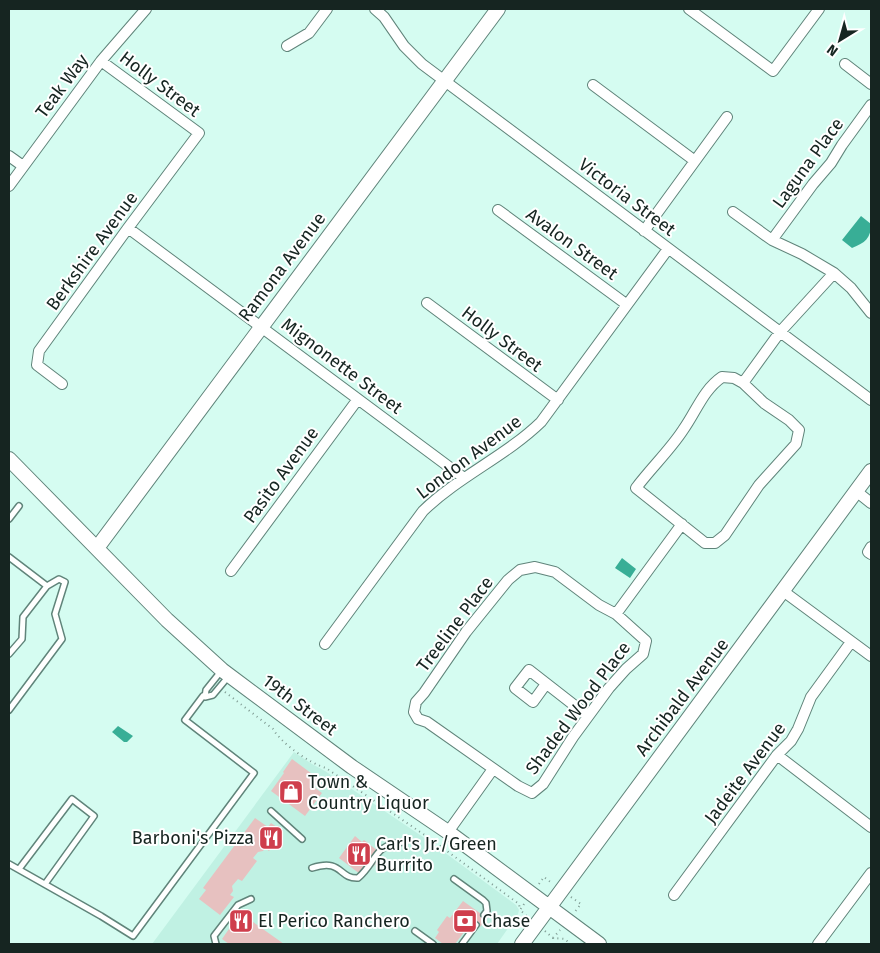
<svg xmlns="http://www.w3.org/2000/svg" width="880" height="953" viewBox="0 0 880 953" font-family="'Fira Sans',sans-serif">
  <rect width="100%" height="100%" fill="#d5fcf1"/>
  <path fill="#c0f1e3" d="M294 752 312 764 325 771 429 841 516 905 519 910 518 914 497 944H152Z"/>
  <path fill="#38ae96" d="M861 216 871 224C871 238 865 243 852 248L842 240Z
    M622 558 636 569 630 578 615 568Z
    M118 726 133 736 127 742H124L112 732Z"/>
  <path fill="#e7c1c0" d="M292 759 319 779 314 787 322 793 305 816 271 791 284 773 283 772Z
    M255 818 268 827 271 823 283 831 269 851 265 848 263 851 258 852 253 858 257 861 242 881 238 879 232 886 233 891 230 895 234 897 220 915 199 899 206 890 203 888Z
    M355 836 362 842 364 840 378 851 375 856 379 860 373 867 369 864 360 874 339 858Z
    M463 901 487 918 480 927 474 923 473 924 471 923 455 944H443L435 938 439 932 437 930 447 916 450 918Z
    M239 912 284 944H229L222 939 231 926 229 925Z"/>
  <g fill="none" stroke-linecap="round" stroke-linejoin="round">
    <defs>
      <path id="lane" d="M9 519 19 506
        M9 557 47 586
        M9 654 22 639 23 617 47 586 59 579 65 582 55 614 62 639 9 710
        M222 670 206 690 205 697 213 695 228 677
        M271 811 302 839
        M9 864 101 916 133 936 254 773 185 720 203 696
        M312 868C343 858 338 879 358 878 377 862 373 844 404 842
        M19 869 72 799 94 816 45 884
        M454 879 483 900 486 903 487 911 484 915
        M415 931 433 944
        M216 944 214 936 238 905 251 899
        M462 944 476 925"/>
      <path id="street" d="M375 9 384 17 404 46 422 64 871 400
        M689 9 773 71 819 9
        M287 46 309 33 327 9
        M845 64 871 84
        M593 85 695 161
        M9 156 23 166
        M9 186 101 61 146 9
        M498 210 626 304
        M733 212 772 240 802 254 834 273 851 288 871 313
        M128 228 464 478
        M644 231 727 117
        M772 240 813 184 831 163 842 145 871 105
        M427 303 558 400
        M722 377 734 378 743 383 764 403 789 420 799 430 796 444 759 485 725 535 715 543H705L636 488C651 468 670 450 683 430 696 412 703 390 722 377Z
        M743 383 780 332 834 273
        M62 384 37 365 39 351 128 228 199 133 101 61
        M856 491 871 503
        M871 547 868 552 871 554
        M535 567 555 572 599 605 616 614 646 641 643 654 626 669 609 688 573 737 543 784 532 793 518 786 427 722 418 719 414 712 416 702 424 693 466 632 508 580 520 570Z
        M231 571 358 399
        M783 591 871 656
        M616 614 682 524
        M325 644 423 511C459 476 506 456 541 422L668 249
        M546 684 533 702 515 688 529 670 588 716
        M777 755 871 827
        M448 832 493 769
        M674 895 777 755 791 741 798 729 811 697 851 642
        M818 944 871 873"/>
      <path id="secondary" d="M9 459 167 620 222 670 352 767 448 832 599 944
        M97 548 498 9
        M522 944 871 471"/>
    </defs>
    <use href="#lane" stroke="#60847a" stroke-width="8"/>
    <use href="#street" stroke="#60847a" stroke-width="12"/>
    <use href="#secondary" stroke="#60847a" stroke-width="16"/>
    <path stroke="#7e9a92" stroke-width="2" stroke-dasharray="1 4" stroke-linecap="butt" d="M225 692 273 729C282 744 309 763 326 768L432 840 519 904 520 910
      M539 884 544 877 553 884
      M571 897 581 904 574 913
      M524 904 520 910 528 917
      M545 931 553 938 565 939 570 944
      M553 938 560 930"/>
    <use href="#lane" stroke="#fff" stroke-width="5"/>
    <use href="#street" stroke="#fff" stroke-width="10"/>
    <use href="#secondary" stroke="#fff" stroke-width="14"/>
  </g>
  <defs>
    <symbol id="shop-square" viewBox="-11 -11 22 22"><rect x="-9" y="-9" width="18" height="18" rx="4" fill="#cf3e4c" stroke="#fff"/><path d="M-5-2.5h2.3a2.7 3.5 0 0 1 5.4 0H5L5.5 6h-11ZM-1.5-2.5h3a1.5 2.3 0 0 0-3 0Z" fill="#fff"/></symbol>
    <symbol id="restaurant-square" viewBox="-11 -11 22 22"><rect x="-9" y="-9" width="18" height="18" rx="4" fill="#cf3e4c" stroke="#fff"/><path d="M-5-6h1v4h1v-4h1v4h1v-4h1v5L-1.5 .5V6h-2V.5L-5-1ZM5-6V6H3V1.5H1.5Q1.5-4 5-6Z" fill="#fff"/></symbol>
    <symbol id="bank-square" viewBox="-11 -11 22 22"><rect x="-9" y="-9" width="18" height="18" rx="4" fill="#cf3e4c" stroke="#fff"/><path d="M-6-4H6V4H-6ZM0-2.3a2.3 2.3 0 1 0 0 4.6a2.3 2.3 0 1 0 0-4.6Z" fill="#fff"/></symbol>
  </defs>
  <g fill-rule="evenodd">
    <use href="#shop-square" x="277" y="778" width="28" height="28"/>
    <use href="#restaurant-square" x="257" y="824" width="28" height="28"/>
    <use href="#restaurant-square" x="345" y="840" width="28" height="28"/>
    <use href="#restaurant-square" x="227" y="907" width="28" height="28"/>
    <use href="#bank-square" x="451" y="907" width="28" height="28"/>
  </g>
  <g text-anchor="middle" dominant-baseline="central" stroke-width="4" stroke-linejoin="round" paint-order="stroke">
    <g font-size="18" fill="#162521" stroke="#fff">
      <text transform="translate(160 84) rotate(37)">Holly Street</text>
      <text transform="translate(62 86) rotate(-53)">Teak Way</text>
      <text transform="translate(808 163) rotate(-54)">Laguna Place</text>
      <text transform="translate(627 197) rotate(37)">Victoria Street</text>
      <text transform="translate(572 244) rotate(36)">Avalon Street</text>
      <text transform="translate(92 251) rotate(-54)">Berkshire Avenue</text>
      <text transform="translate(282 267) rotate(-53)">Ramona Avenue</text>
      <text transform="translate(502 339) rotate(37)">Holly Street</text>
      <text transform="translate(342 366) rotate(37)">Mignonette Street</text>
      <text transform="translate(469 457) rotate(-37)">London Avenue</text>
      <text transform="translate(281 475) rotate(-54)">Pasito Avenue</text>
      <text transform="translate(455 624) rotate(-53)">Treeline Place</text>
      <text transform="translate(682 697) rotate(-53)">Archibald Avenue</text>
      <text transform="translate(300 705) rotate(37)">19th Street</text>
      <text transform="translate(578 708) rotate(-53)">Shaded Wood Place</text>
      <text transform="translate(745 773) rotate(-53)">Jadeite Avenue</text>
    </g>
    <g font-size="18" fill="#162521" stroke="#fff" text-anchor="start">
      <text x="308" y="782">Town &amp;<tspan x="308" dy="21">Country Liquor</tspan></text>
      <text x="254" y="838" text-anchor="end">Barboni's Pizza</text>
      <text x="376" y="844">Carl's Jr./Green<tspan x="376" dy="21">Burrito</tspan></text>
      <text x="258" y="921">El Perico Ranchero</text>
      <text x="482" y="921">Chase</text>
    </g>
  </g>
  <rect width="880" height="953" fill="none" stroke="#162521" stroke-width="20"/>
  <g transform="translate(840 40) rotate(217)" stroke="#ffffff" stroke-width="4" paint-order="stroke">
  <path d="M0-4L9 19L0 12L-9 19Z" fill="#162521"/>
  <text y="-8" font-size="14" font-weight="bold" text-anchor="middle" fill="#162521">N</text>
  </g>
</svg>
